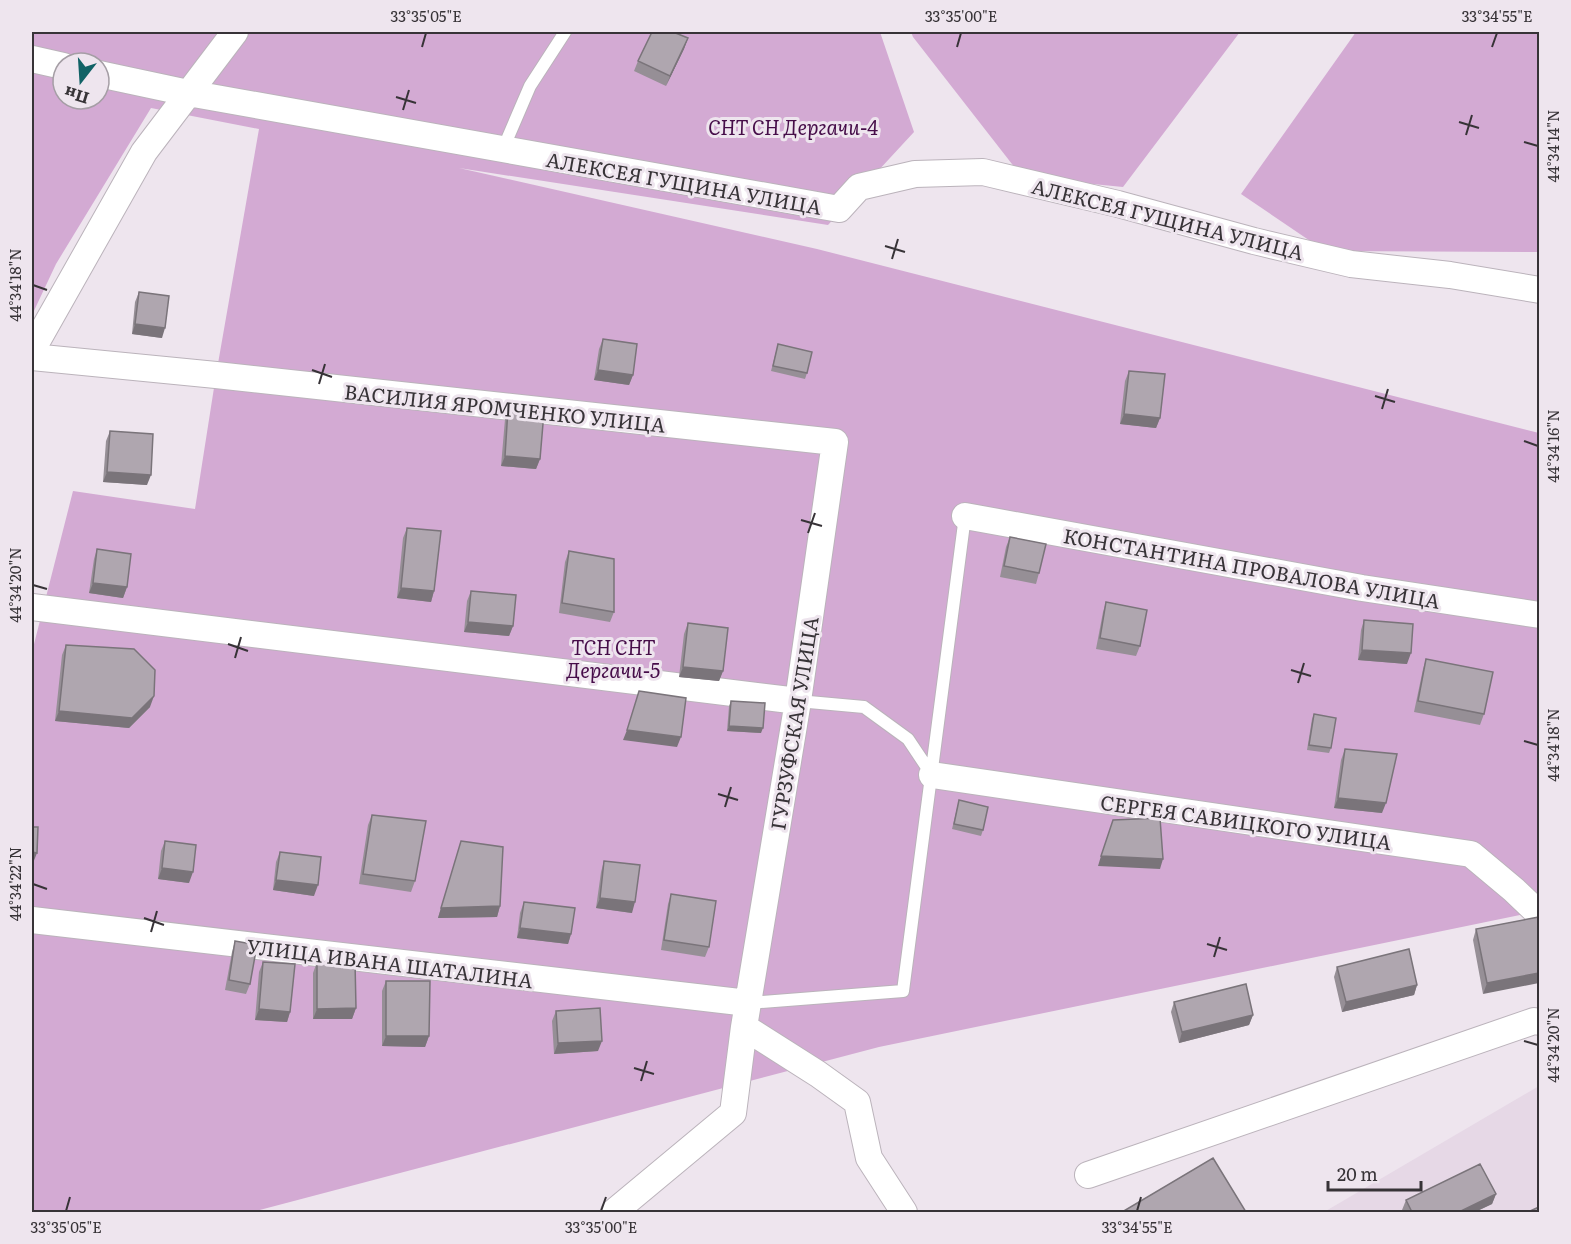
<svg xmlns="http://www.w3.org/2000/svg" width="1571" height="1244" viewBox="0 0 1571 1244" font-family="Literata,serif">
  <rect width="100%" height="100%" fill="#eee5ee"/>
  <path fill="#e6d8e6" d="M1539 1086V1212H1324Z"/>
  <path fill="#d3aad3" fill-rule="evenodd" d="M32 32H880L914 132 828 225 459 168 817 249 1539 433V911L879 1047 252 1212H32V652L73 491 195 509 216 375 259 129 151 108 56 264 32 315ZM63 63H99V99H63Z
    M911 32H1240L1123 187 1022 177 913 37Z
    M1356 32H1539V252L1325 251 1241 194Z"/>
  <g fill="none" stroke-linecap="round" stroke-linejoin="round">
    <defs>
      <path id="service" d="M503 149 530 86 565 32
        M798 701 864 707 908 739 932 775
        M748 1003 903 991 965 516"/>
      <path id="minor" d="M32 59 63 66
        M99 74 188 93 839 209 859 187 915 174 983 172 1118 204 1254 241 1351 264 1450 275 1540 290
        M32 350 144 152 235 32
        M32 357 216 375 835 442 798 701 744 1027 733 1113 614 1212
        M965 516 1362 588 1540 615
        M32 607 798 701
        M932 775 1471 854 1514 890 1536 911 1540 912
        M32 920 748 1003
        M744 1027 818 1074 857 1102 869 1158 904 1212
        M1088 1175 1534 1021 1540 1022"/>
    </defs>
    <use href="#service" stroke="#bbb3bb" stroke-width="14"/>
    <use href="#minor" stroke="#bbb3bb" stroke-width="28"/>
    <use href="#service" stroke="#fff" stroke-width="12"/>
    <use href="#minor" stroke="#fff" stroke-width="26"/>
  </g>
  <path fill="#968f96" d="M688 38 684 49 666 86 634 71 638 61Z
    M139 292 162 338 132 334 135 302Z
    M603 339 633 375 629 385 594 380 599 349Z
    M778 344 807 373 805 379 771 371Z
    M1129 371 1160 418 1156 428 1120 424 1125 381Z
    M508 409 540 459 536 469 501 466 505 419Z
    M110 431 147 485 103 482 106 441Z
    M407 528 434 591 431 602 397 598 403 538Z
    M1010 537 1039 573 1036 584 1000 577 1006 547Z
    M97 549 127 587 123 598 89 593 94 559Z
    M569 551 614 612 610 622 559 613 565 562Z
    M471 591 513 626 509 636 464 632 467 601Z
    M1106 602 1140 646 1136 656 1096 649 1103 612Z
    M1364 620 1407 664 1358 660 1361 630Z
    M688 623 723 671 719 681 679 677 684 634Z
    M66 645 150 707 129 728 55 721 62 655Z
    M1426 659 1484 714 1480 725 1414 712 1423 669Z
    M731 701 761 733 727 731 729 706Z
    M1314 714 1331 748 1329 753 1307 750 1312 719Z
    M1345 749 1382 813 1334 808 1341 760Z
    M959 800 983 830 981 836 952 829Z
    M372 815 415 881 411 892 359 884 368 825Z
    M165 841 189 883 158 879 161 851Z
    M461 841 500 906 497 917 438 918Z
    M280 852 314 896 273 890 276 862Z
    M604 861 632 913 596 908 601 872Z
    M671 894 709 947 705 957 661 950 668 904Z
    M524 902 571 934 568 944 517 938 520 913Z
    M1539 917 1483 994 1473 940 1476 929Z
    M235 941 250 984 246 994 225 990 232 952Z
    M263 962 290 1012 287 1022 255 1020 259 972Z
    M317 962 356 1008 352 1019H313V973Z
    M1337 967 1417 985 1414 995 1342 1012 1334 977Z
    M386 981 429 1036 425 1047 382 1046V991Z
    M1174 1002 1253 1015 1249 1025 1179 1043 1171 1012Z
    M556 1011 598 1051 554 1054 552 1021Z
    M1496 1194 1492 1204 1475 1212H1403L1402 1210 1406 1200Z"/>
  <path fill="#7a747a" d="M688 38 684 49 666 86 670 76Z
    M135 324 165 328 162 338 132 334Z
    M598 370 633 375 629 385 594 380Z
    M1124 414 1160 418 1156 428 1120 424Z
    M505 456 540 459 536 469 501 466Z
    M107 472 151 475 147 485 103 482Z
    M93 583 127 587 123 598 89 593Z
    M401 588 434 591 431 602 397 598Z
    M468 622 513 626 509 636 464 632Z
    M1362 650 1411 653 1407 664 1358 660Z
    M683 667 723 671 719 681 679 677Z
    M154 696 150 707 129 728 55 721 59 711Z
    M729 726 763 728 761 733 727 731Z
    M627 730 681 737 677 747 623 740Z
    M1338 798 1386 803 1382 813 1334 808Z
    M32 852 37 853 33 863H32Z
    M1101 856 1163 859 1160 869 1098 866Z
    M162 868 193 872 189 883 158 879Z
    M276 880 318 885 314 896 273 890Z
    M600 898 635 902 632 913 596 908Z
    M500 906 497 917 438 918 441 908Z
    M520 928 571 934 568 944 517 938Z
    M1539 973V983L1483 994 1487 983Z
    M1417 985 1414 995 1342 1012 1346 1002Z
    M356 1008 352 1019H313L317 1009Z
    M259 1009 290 1012 287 1022 255 1020Z
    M1253 1015 1249 1025 1179 1043 1182 1032Z
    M386 1036H429L425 1047 382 1046Z
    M602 1041 598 1051 554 1054 558 1043Z
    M1496 1194 1492 1204 1475 1212H1459Z"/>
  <path fill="#afa6af" stroke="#7a747a" stroke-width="1.5" d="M652 32H673L688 38 670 76 638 61Z
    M139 292 169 296 165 328 135 324Z
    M603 339 637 344 633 375 598 370Z
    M778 344 812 352 807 373 773 366Z
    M1129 371 1165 374 1160 418 1124 414Z
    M508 409 544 412 540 459 505 456Z
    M110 431 153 434 151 475 107 472Z
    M407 528 441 531 434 591 401 588Z
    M1010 537 1046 544 1039 573 1004 566Z
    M97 549 131 554 127 587 93 583Z
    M569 551 614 559V612L562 603Z
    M471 591 516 595 513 626 468 622Z
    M1106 602 1147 610 1140 646 1100 638Z
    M1364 620 1413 624 1411 653 1362 650Z
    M688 623 728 628 723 671 683 667Z
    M66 645 134 649 155 670 154 696 132 718 59 711Z
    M1426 659 1493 672 1484 714 1418 701Z
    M639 691 686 698 681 737 627 730Z
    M731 701 765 703 763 728 729 726Z
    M1314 714 1336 718 1331 748 1309 745Z
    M1345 749 1397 754 1386 803 1338 798Z
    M959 800 988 807 983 830 954 824Z
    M372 815 426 821 415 881 363 874Z
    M1160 818 1163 859 1101 856 1113 820Z
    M32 827H38L37 853 32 852Z
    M165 841 196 845 193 872 162 868Z
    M461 841 503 847 500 906 441 908Z
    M280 852 321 857 318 885 276 880Z
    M604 861 640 865 635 902 600 898Z
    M671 894 716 901 709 947 664 940Z
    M524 902 575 908 571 934 520 928Z
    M1539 917V973L1487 983 1476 929Z
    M235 941 257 945 250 984 229 980Z
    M1409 949 1417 985 1346 1002 1337 967Z
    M263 962 295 964 290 1012 259 1009Z
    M317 962H355L356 1008 317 1009Z
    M386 981H430L429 1036H386Z
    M1246 984 1253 1015 1182 1032 1174 1002Z
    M600 1008 602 1041 558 1043 556 1011Z
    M1213 1158 1246 1212H1122Z
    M1480 1164 1496 1194 1459 1212H1412L1406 1200Z
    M1539 1207V1212H1528Z"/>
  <path fill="none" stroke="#373337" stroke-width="2" d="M422 47 426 33M957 47 961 33M1492 47 1497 33M396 97 416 103M403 110 409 90M1459 122 1479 128M1466 135 1472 115M1524 142 1538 146M885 246 905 252M892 259 898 239M33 285 47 290M312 370 332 377M319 384 325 364M1375 396 1395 402M1382 409 1388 389M1524 441 1538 446M801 520 822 526M808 533 815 513M33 585 47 589M228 644 248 651M235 658 241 637M1291 670 1311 676M1298 683 1304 663M1524 741 1538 745M718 794 738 800M725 807 731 787M33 884 47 889M144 918 164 925M151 932 157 911M1207 944 1227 950M1214 957 1220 937M1524 1041 1538 1045M634 1068 654 1074M641 1081 647 1061M66 1211 70 1197M601 1211 606 1197M1137 1211 1141 1197"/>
  <g text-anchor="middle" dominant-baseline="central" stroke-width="6" stroke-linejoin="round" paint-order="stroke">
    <g font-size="20" font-style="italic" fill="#460d49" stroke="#eee5ee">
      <text x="793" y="126">СНТ СН Дергачи-4</text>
      <text x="613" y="646">ТСН СНТ<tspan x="613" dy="23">Дергачи-5</tspan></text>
    </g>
    <g font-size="20" fill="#373337" stroke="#eee5ee">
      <text transform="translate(684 182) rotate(10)">АЛЕКСЕЯ ГУЩИНА УЛИЦА</text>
      <text transform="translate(1168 218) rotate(14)">АЛЕКСЕЯ ГУЩИНА УЛИЦА</text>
      <text transform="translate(505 407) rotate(6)">ВАСИЛИЯ ЯРОМЧЕНКО УЛИЦА</text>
      <text transform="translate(1252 567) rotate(10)">КОНСТАНТИНА ПРОВАЛОВА УЛИЦА</text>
      <text transform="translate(793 723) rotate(-81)">ГУРЗУФСКАЯ УЛИЦА</text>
      <text transform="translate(1246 821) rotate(8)">СЕРГЕЯ САВИЦКОГО УЛИЦА</text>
      <text transform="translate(390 962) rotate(7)">УЛИЦА ИВАНА ШАТАЛИНА</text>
    </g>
  </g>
  <rect width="1571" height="1244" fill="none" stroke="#eee5ee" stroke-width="66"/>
  <g transform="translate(81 81) rotate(197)"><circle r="28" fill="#eee5ee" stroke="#a59ea5" stroke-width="1.5"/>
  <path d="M0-4.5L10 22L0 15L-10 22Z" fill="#116266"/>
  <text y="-9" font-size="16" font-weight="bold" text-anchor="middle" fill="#373337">Пн</text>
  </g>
  <path d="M1328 1181v9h93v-9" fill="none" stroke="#373337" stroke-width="3"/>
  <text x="1337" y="1181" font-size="18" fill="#373337" stroke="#eee5ee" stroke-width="4.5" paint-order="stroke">20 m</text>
  <rect x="33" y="33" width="1505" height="1178" fill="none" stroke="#373337" stroke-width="2"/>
  <g font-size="15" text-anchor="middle" fill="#373337">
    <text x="426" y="22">33°35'05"E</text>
    <text x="961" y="22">33°35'00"E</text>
    <text x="1497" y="22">33°34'55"E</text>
    <text transform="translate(1554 146) rotate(-90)" y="5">44°34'14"N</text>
    <text transform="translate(16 285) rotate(-90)" y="5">44°34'18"N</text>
    <text transform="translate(1554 446) rotate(-90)" y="5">44°34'16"N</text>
    <text transform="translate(16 585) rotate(-90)" y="5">44°34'20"N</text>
    <text transform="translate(1554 745) rotate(-90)" y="5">44°34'18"N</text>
    <text transform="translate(16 884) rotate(-90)" y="5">44°34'22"N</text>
    <text transform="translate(1554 1045) rotate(-90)" y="5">44°34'20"N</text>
    <text x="66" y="1233">33°35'05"E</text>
    <text x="601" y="1233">33°35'00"E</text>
    <text x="1137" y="1233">33°34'55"E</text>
  </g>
</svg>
